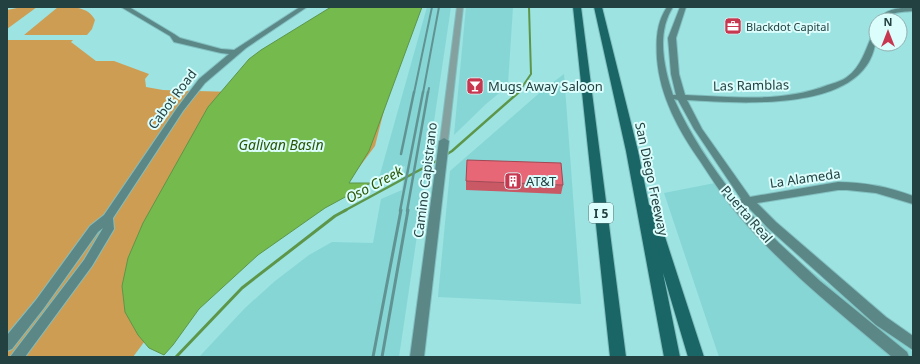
<svg xmlns="http://www.w3.org/2000/svg" width="920" height="364" viewBox="0 0 920 364" font-family="'Noto Sans',sans-serif">
  <rect width="100%" height="100%" fill="#9ce3e2"/>
  <path fill="#86d6d6" d="M427 7H451L399 357H199L245 308 275 281 309 255 332 242 373 243 381 199 402 190 405 166 379 178Z
    M466 7H513L508 84 504 89 486 104 454 135Z
    M564 74 581 304 438 297 450 171 544 89Z
    M715 183 799 261 913 352V357H719L664 193Z"/>
  <path fill="#ce9d54" d="M22 7H37L7 29V10Z
    M58 7C72 7 88 6 95 20L92 29 87 35H24Z
    M410 7 375 146 349 181 173 303 133 357H7V40H73L71 42 96 61H114L149 74 145 79 146 87 163 90 233 92Z"/>
  <path fill="#75ba4c" stroke="#5d9649" d="M331 7H422L369 151 349 183H371L325 208 258 255 199 309 173 345 164 355 149 348 138 335 125 312 122 286 128 258 143 223 208 107 249 59 261 50Z"/>
  <g fill="none" stroke-linecap="round" stroke-linejoin="round">
    <path stroke="#5d9649" stroke-width="2" d="M518 93 531 74 529 7"/>
    <path stroke="#5d9649" stroke-width="2.5" d="M444 156 452 151 519 92
      M344 211 438 160"/>
    <path stroke="#5d9649" stroke-width="3" d="M176 357 242 288 335 216 346 210"/>
    <defs>
      <path id="street" d="M457 7H463L448 141 444 144 440 141Z"/>
      <path id="secondary" d="M121 7H129L174 34 180 38 221 49 234 50 300 7H307L246 48 205 83 183 111 113 218 114 229 92 266 25 357H10L84 260 103 228 98 232 44 308 12 349 7 351V335L36 300 90 226 104 215 177 108 199 79 229 54 221 53 174 42 170 36Z
        M667 7H673C656 33 664 68 673 95H676L671 74 668 38 680 7H686L676 38 679 74 685 95C733 97 782 103 828 85 834 83 842 81 847 77 861 67 866 49 872 35L876 33C876 115 741 103 687 100L702 129 750 197 838 182C864 182 889 187 913 196V204L876 193 847 190H838L757 203 776 222 886 317 913 336V350L876 325 768 228 746 205 743 206 779 243 820 281 907 352 909 357H892C836 310 777 263 731 206 720 192 710 176 700 161 679 131 660 97 657 59 656 41 656 23 667 7ZM674 99 678 100 694 129 741 199 738 200 736 198C712 167 690 135 674 99Z
        M913 7V11C904 12 890 11 885 20H879C885 8 901 8 913 7Z
        M444 138 449 141 424 357H410L439 141Z"/>
      <path id="highway" d="M573 7H581L626 357H610Z
        M594 7H602L638 151 649 205 654 206 656 209 704 357H688L663 273 680 357H664L626 151Z"/>
    </defs>
    <use href="#street" stroke="#82bfbf" stroke-width="2"/>
    <use href="#secondary" stroke="#82bfbf" stroke-width="2"/>
    <use href="#highway" stroke="#82bfbf" stroke-width="2"/>
    <use href="#street" fill="#84a1a0" fill-rule="evenodd"/>
    <use href="#secondary" fill="#5c8787" fill-rule="evenodd"/>
    <use href="#highway" fill="#1a6566" fill-rule="evenodd"/>
    <path stroke="#619393" stroke-width="2" d="M414 93 432 7
      M423 93 439 7
      M428 93 429 88"/>
    <path stroke="#619393" stroke-width="2.5" d="M401 154 414 92
      M400 211 423 92
      M407 211 428 92"/>
    <path stroke="#619393" stroke-width="3" d="M373 357 401 210
      M382 357 408 210"/>
  </g>
  <path fill="#c85965" d="M466 181 563 185 561 194 466 190Z"/>
  <path fill="#e86776" stroke="#a24853" d="M467 160 561 163 563 185 466 181Z"/>
  <defs>
    <symbol id="office-square" viewBox="-11 -11 22 22"><rect x="-9" y="-9" width="18" height="18" rx="4" fill="#c83750" stroke="#dbfdfc"/><path d="M-6-3h4V-5.5h4V-3h4V5H-6ZM-1-4.5V-3h2v-1.5ZM-6 0V1H6V0Z" fill="#fff"/></symbol>
    <symbol id="bar-square" viewBox="-11 -11 22 22"><rect x="-9" y="-9" width="18" height="18" rx="4" fill="#c83750" stroke="#dbfdfc"/><path d="M-6-5H6L.8 .8V4.5H3.5V6h-7V4.5H-.8V.8Z" fill="#fff"/></symbol>
    <symbol id="building-square" viewBox="-11 -11 22 22"><rect x="-9" y="-9" width="18" height="18" rx="4" fill="#c83750" stroke="#dbfdfc"/><path d="M-4-6H4V6H1V3H-1V6H-4ZM-2.5-4.3h1.7v1.8h-1.7ZM.8-4.3h1.7v1.8H.8ZM-2.5-1h1.7V.8h-1.7ZM.8-1h1.7V.8H.8Z" fill="#fff"/></symbol>
  </defs>
  <g fill-rule="evenodd">
    <use href="#office-square" x="723" y="16" width="20" height="20"/>
    <use href="#bar-square" x="465" y="76" width="20" height="20"/>
    <use href="#building-square" x="503" y="171" width="20" height="20"/>
  </g>
  <g text-anchor="middle" dominant-baseline="central" stroke-width="4" stroke-linejoin="round" paint-order="stroke">
    <g font-size="11" fill="#244141" stroke="#dbfdfc" text-anchor="start">
      <text x="746" y="26">Blackdot Capital</text>
    </g>
    <rect fill="#dbfdfc" stroke="#5b7979" stroke-width="1" x="589" y="203" width="24" height="20" rx="3"/>
    <g font-size="12" font-weight="bold" fill="#244141">
      <text x="601" y="213">I 5</text>
    </g>
    <g font-size="13" fill="#244141" stroke="#dbfdfc">
      <text transform="translate(751 85) rotate(-1)">Las Ramblas</text>
      <text transform="translate(172 99) rotate(-53)">Cabot Road</text>
      <text transform="translate(805 178) rotate(-8)">La Alameda</text>
      <text transform="translate(652 179) rotate(78)">San Diego Freeway</text>
      <text transform="translate(425 180) rotate(-83)">Camino Capistrano</text>
      <text transform="translate(747 214) rotate(49)">Puerta Real</text>
    </g>
    <g font-size="13" fill="#244141" stroke="#dbfdfc" text-anchor="start">
      <text x="488" y="86">Mugs Away Saloon</text>
      <text x="526" y="181">AT&amp;T</text>
    </g>
    <g font-size="14" font-style="italic" fill="#295505" stroke="#dbfdfc">
      <text x="281" y="144">Galivan Basin</text>
      <text transform="translate(374 184) rotate(-28)">Oso Creek</text>
    </g>
  </g>
  <rect width="920" height="364" fill="none" stroke="#244141" stroke-width="16"/>
  <g transform="translate(888 32)"><circle r="19" fill="#dbfdfc" stroke="#92b2b1"/>
  <path d="M0-3L7 15L0 10L-7 15Z" fill="#c83750"/>
  <text y="-6" font-size="11" font-weight="bold" text-anchor="middle" fill="#244141">N</text>
  </g>
</svg>
